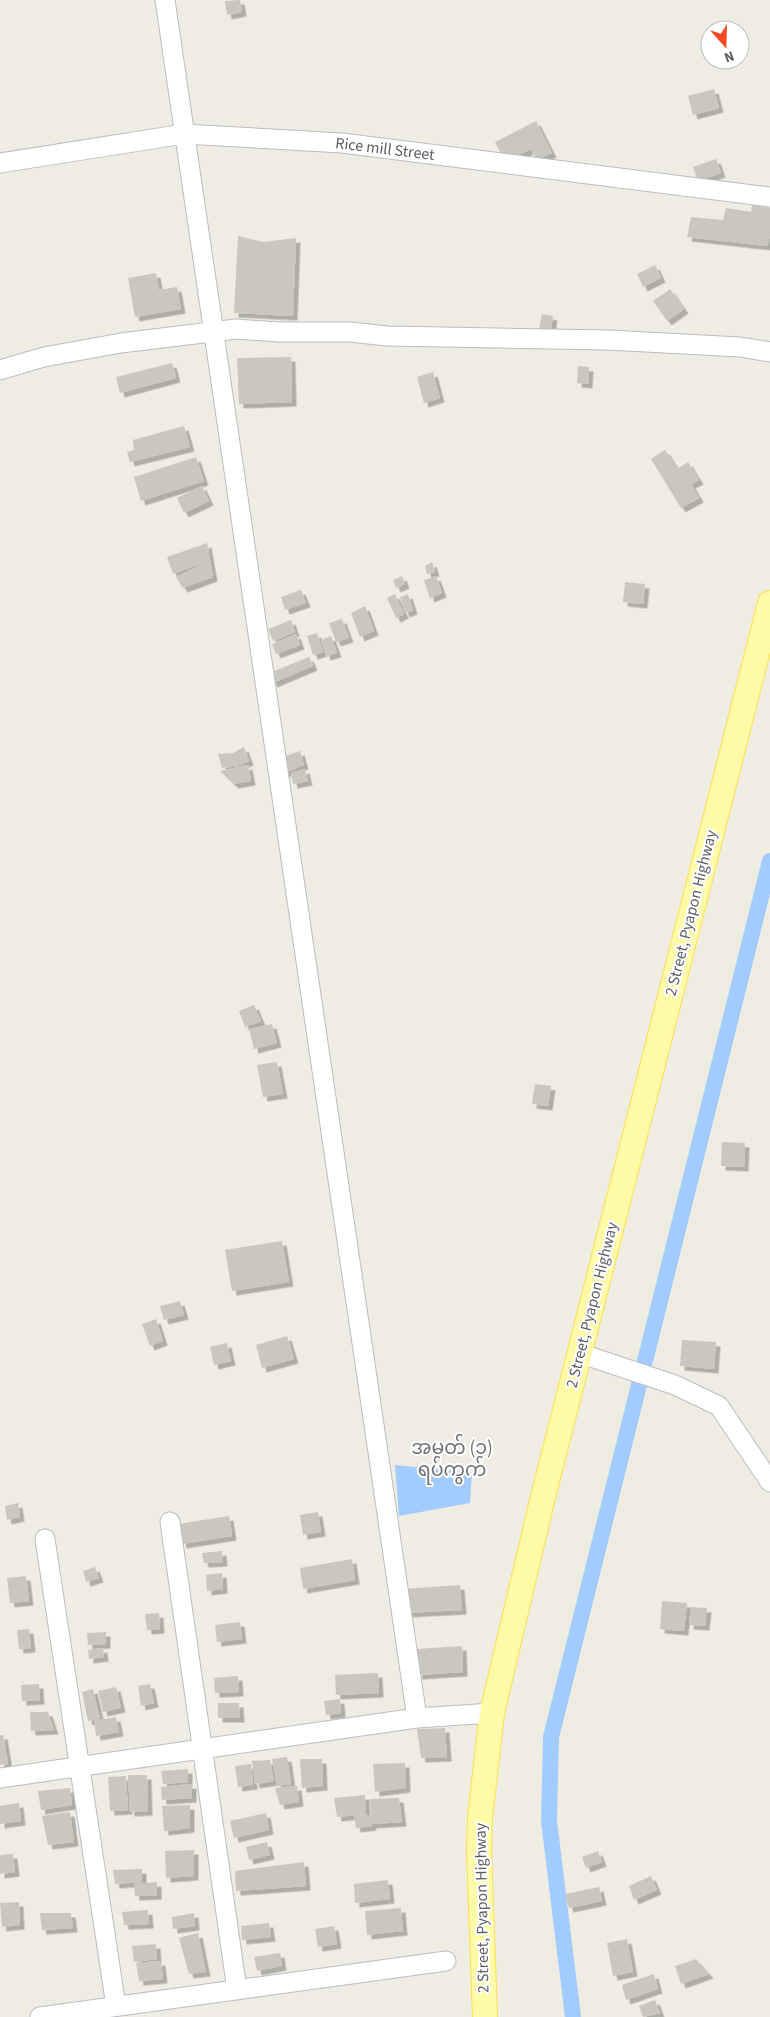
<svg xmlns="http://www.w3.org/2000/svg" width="770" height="2017" viewBox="0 0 770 2017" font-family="'Source Sans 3','Noto Sans Myanmar',sans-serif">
  <defs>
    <filter id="shadow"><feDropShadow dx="4.5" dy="4.5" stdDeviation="0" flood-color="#0004"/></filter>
  </defs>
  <rect width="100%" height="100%" fill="#efede2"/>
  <path fill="#a2ccff" d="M395 1465 472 1473 470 1503 399 1516Z"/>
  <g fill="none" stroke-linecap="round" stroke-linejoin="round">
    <path stroke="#a2ccff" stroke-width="16" d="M573 2017 549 1821 551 1737 770 861"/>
  </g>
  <path fill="#cac7bf" filter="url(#shadow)" d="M240 0 242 12 227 15 225 1Z
    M714 89 719 108 693 115 688 96Z
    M536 121 552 153 536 160 531 149 505 162 495 142Z
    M716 159 721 173 698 181 693 167Z
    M752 205 770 208V236L767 246 687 237 691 217 723 220 726 208 751 212Z
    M238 236 263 242 296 238 293 316 234 313Z
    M655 265 661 278 643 287 637 274Z
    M156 273 159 290 177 287 181 309 135 317 128 278Z
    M670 289 684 309 667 321 653 301Z
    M542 314 553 316 551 330 539 329Z
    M291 357 292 402 239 404 237 358Z
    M172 363 176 378 120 393 116 377Z
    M578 366 589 367 588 384 577 383Z
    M433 372 440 398 424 403 417 377Z
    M184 426 190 447 130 462 127 452 134 450 133 440Z
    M665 450 677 469 688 462 699 480 691 484 699 498 681 508 651 459Z
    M196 457 204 481 141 501 134 477Z
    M202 486 209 501 184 513 177 498Z
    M207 543 213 577 183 588 176 577 208 561 173 574 167 557Z
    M432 562 435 572 427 574 425 566Z
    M402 576 405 584 396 588 393 580Z
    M436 576 442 593 430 598 424 580Z
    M625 582 645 584 643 604 623 602Z
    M301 590 306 603 285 610 281 597Z
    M395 594 404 614 396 618 387 598Z
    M408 594 413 610 405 613 400 597Z
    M365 606 374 631 360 637 351 613Z
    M342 619 349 638 336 642 329 623Z
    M291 620 295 632 273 641 268 629Z
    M317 633 323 652 313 655 307 636Z
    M296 634 300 645 276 654 272 644Z
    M331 636 337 653 326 656 321 640Z
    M309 657 313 666 273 683 269 673Z
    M244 747 249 761 238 766 222 768 218 754 233 753Z
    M300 751 304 765 282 774 280 758Z
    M248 765 251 781 234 784 220 771Z
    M305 769 308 781 293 784 291 773Z
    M254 1005 261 1021 245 1027 239 1011Z
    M272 1024 277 1043 254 1049 249 1029Z
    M277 1062 283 1094 263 1097 257 1065Z
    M535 1084 551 1086 548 1106 532 1104Z
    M722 1142 745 1143 744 1167 721 1166Z
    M282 1241 289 1282 232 1291 225 1250Z
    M180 1301 184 1315 164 1320 160 1306Z
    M156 1319 163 1341 150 1346 142 1324Z
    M287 1336 294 1359 262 1368 256 1345Z
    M682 1340 716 1342 714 1369 680 1366Z
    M227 1343 231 1361 214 1365 210 1347Z
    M18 1503 20 1517 7 1520 5 1506Z
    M318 1512 321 1532 303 1535 300 1515Z
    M229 1516 232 1536 182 1544 178 1524Z
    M222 1551 223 1562 204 1563 202 1553Z
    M352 1559 355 1580 303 1589 300 1568Z
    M95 1567 99 1578 86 1582 83 1571Z
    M222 1573 223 1589 207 1591 206 1575Z
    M26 1576 29 1601 10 1603 7 1578Z
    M460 1585 462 1610 405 1613 403 1589Z
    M662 1601 687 1603 684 1631 660 1629Z
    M691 1607 707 1608 705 1626 689 1625Z
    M159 1613 160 1629 147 1630 145 1614Z
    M240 1622 242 1639 217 1642 215 1625Z
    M29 1629 31 1648 19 1649 17 1630Z
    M106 1632V1644L88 1645 87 1633Z
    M462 1646 463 1672 418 1675 416 1649Z
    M103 1648 104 1657 89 1659 88 1650Z
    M378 1673 379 1693 336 1695 335 1675Z
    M238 1676 239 1692 215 1693 214 1678Z
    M39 1684 40 1700 22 1701 21 1685Z
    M150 1684 154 1703 141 1706 138 1686Z
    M116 1687 121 1708 103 1712 98 1691Z
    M93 1689 100 1719 88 1721 82 1692Z
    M340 1699 341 1713 326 1715 324 1701Z
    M218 1703H239L240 1718H218Z
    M30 1712H48L54 1730 31 1731Z
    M116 1717 119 1732 96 1736 94 1721Z
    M445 1728 447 1757 421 1758 417 1729Z
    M0 1735H3L8 1764 0 1765Z
    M287 1757 291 1784 277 1786 272 1759Z
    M300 1759H322L323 1786 302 1788Z
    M270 1760 274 1781 255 1784 252 1761Z
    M405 1763 406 1788 375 1792 373 1764Z
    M251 1764 253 1785 238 1787 235 1766Z
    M188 1769V1782L163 1784 161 1771Z
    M128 1775H147L148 1811 130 1812Z
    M126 1776 128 1810 110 1811 108 1777Z
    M192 1784V1798L162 1800 161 1787Z
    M297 1786 299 1802 280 1805 275 1788Z
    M70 1788 72 1805 41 1810 38 1791Z
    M365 1795 366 1814 337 1817 334 1798Z
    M399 1798 402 1822 371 1824 370 1799Z
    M19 1803 21 1821 0 1824V1806Z
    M190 1805V1828L164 1831 162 1806Z
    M70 1812 74 1842 48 1845 42 1816Z
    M266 1813 269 1830 234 1838 230 1821Z
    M370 1815 372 1826 356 1828 354 1816Z
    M267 1842 270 1855 249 1860 246 1847Z
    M194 1850V1876L166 1878 165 1851Z
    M598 1851 602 1862 586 1868 582 1857Z
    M13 1854 15 1872 0 1874V1855Z
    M304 1862 306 1886 236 1891 235 1871Z
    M142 1869V1882L115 1884 113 1870Z
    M651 1876 657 1890 634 1900 629 1886Z
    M388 1880 390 1899 355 1903 354 1884Z
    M157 1882V1895L135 1896 134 1884Z
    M599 1887 602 1901 569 1908 565 1894Z
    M19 1902 20 1925 2 1927 0 1903Z
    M401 1908 403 1931 367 1935 365 1911Z
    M148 1910 149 1924 124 1925 122 1912Z
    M40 1913H71L73 1928 42 1930Z
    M194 1913 195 1926 173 1929 172 1917Z
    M269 1923 271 1937 242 1940 241 1926Z
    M334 1926 337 1944 318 1947 315 1929Z
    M198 1933 206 1972 189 1974 179 1938Z
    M627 1939 633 1972 613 1976 607 1943Z
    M156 1944 157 1959 134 1962 132 1946Z
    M280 1953 282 1966 257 1971 254 1957Z
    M696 1959 709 1974 681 1984 675 1966Z
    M161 1961 163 1979 139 1981 136 1963Z
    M654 1974 658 1989 626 2000 622 1985Z
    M655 2000 660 2013 643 2017 639 2006Z"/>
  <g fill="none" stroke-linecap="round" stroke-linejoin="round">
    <defs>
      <path id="minor" d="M165 0 417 1718
        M0 163 184 134 342 143 770 197
        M0 370 44 357 121 343 236 329 278 332H350L387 336 608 340 740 347 770 352
        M579 1353 675 1385 719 1406 770 1482
        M170 1522 237 1990
        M45 1539 116 2006
        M0 1778 417 1718 492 1713
        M40 2017 446 1961"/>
      <path id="major" d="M485 2017 479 1851 480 1818 492 1713 542 1501 770 603"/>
    </defs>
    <use href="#minor" stroke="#babcc2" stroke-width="21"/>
    <use href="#major" stroke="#fedf4c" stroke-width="26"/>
    <use href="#minor" stroke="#fff" stroke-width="19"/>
    <use href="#major" stroke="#fffaa7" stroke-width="24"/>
  </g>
  <g text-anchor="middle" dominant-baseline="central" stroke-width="4" stroke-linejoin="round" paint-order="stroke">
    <g font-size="16" fill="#5a5e64" stroke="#fff">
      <text transform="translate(385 149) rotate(7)">Rice mill Street</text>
      <text transform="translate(691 913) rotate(-76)">2 Street, Pyapon Highway</text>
      <text transform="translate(592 1305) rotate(-76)">2 Street, Pyapon Highway</text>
      <text transform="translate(482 1908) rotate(-91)">2 Street, Pyapon Highway</text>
    </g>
    <g font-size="19" fill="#6b7077" stroke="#fff">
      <text x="452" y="1448">အမှတ် (၁)<tspan x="452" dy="22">ရပ်ကွက်</tspan></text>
    </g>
  </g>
  <g transform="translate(725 45) rotate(160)"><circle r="24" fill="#ffffff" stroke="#bdbfc1"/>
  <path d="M0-4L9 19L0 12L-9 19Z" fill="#f8471f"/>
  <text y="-8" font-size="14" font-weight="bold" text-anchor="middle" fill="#5a5e64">N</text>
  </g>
</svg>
